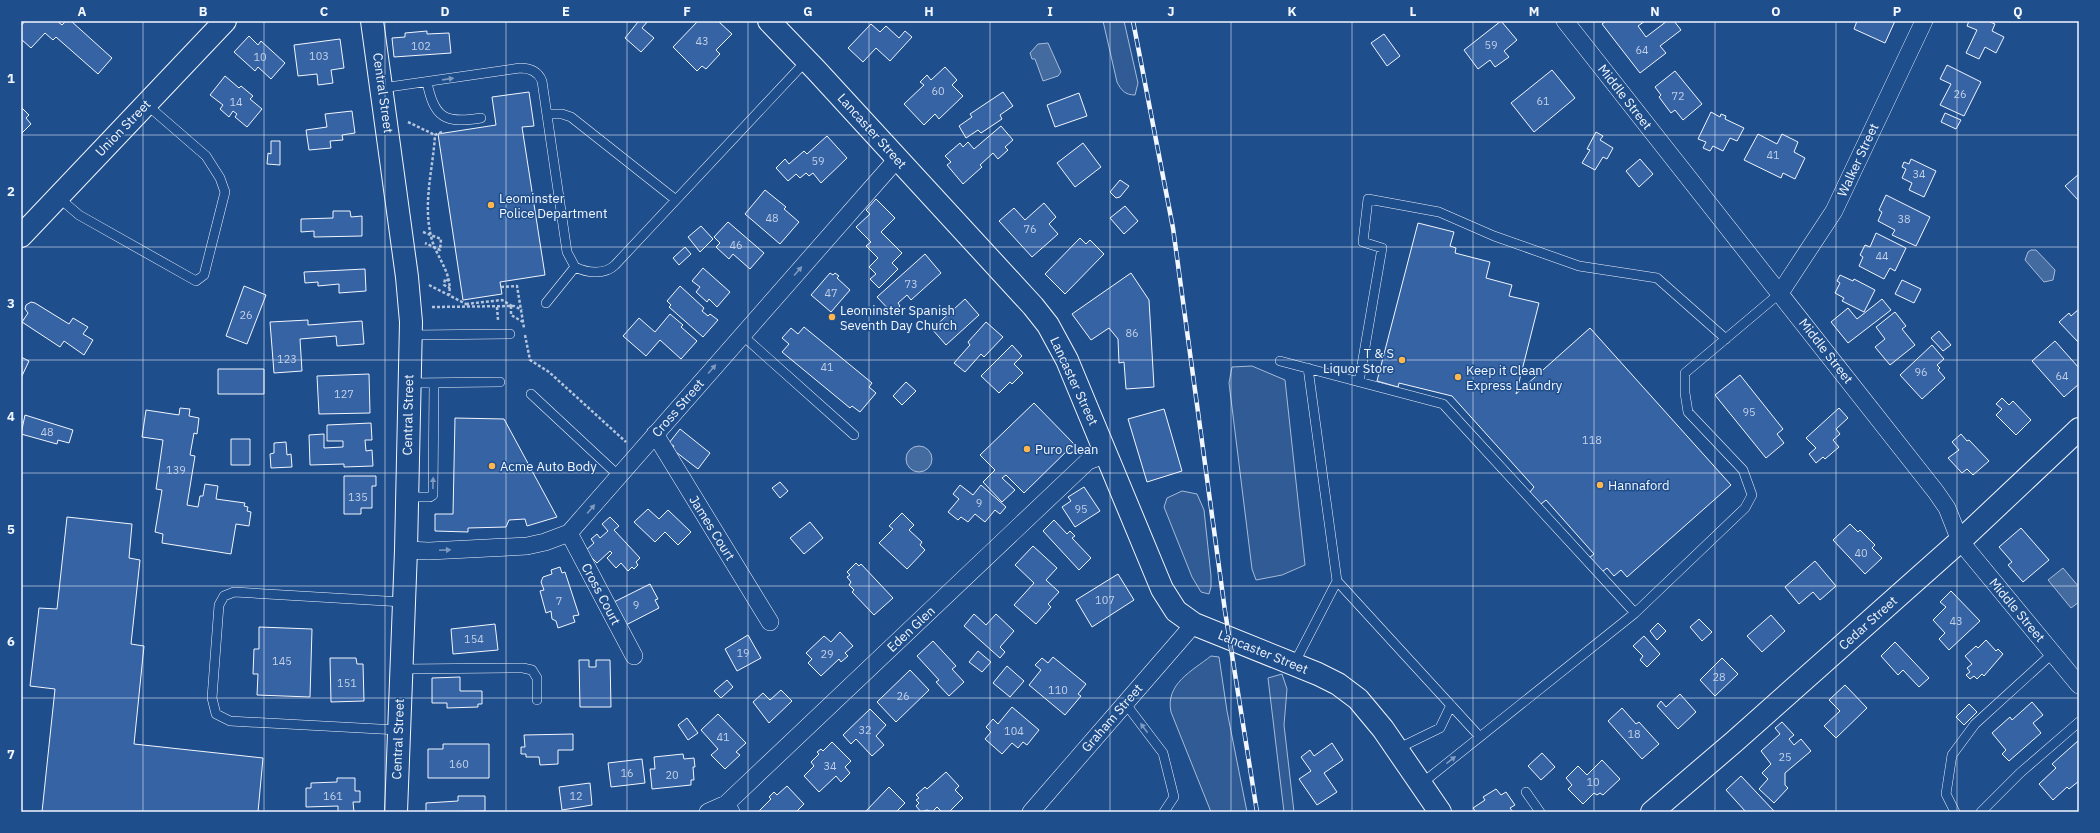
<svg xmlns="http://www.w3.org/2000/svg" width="2100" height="833" viewBox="0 0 2100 833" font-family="'IBM Plex Sans',sans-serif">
  <rect width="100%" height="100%" fill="#1f4e8c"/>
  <path fill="#305b95" stroke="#a8bbd7" d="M1103 21H1124L1138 83 1135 95C1125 95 1121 90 1117 82Z
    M1252 366 1285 380 1305 565 1282 575 1256 580 1252 569 1229 383 1232 367Z
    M1182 491 1197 494 1204 510 1211 576V587L1209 594 1201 592 1192 577 1164 507 1167 498Z
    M1211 656 1219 657 1227 711 1247 812H1211L1171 712C1165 684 1192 671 1211 656Z
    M1282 674 1287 689 1284 725 1294 812H1284L1268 678Z"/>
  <path fill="#446ba0" stroke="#a8bbd7" d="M1048 43 1061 72 1058 76 1043 81 1035 59H1032L1030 53 1038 44Z
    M2031 250H2036L2055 270 2053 280 2044 282 2025 260 2028 252Z
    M906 459a13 13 0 1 1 26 0a13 13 0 1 1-26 0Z
    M2063 568 2079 587V602L2071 608 2048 580Z"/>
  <path fill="#3563a3" stroke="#f2f6ff" d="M25 21H57L62 25 66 21H71L112 58 98 74 56 37 53 40 45 33 31 48 21 39V26Z
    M637 21H648L642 28 654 38 641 52 625 38 638 22Z
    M698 21H718L732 34 716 50 720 54 706 69 702 66 697 71 673 47Z
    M1501 21 1517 40 1504 51 1509 57 1495 67 1490 60 1478 69 1464 50Z
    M1606 21H1645L1638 26 1646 37 1667 21H1674L1681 30 1660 46 1666 53 1640 73 1602 24Z
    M1857 21H1895L1885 43 1854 29Z
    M1969 21H1988L1995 24 1992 31 2004 37 1996 53 1985 47 1979 59 1966 53 1977 30 1967 26Z
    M871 24 880 32 886 26 899 38 905 31 912 37 890 61 876 48 863 62 848 48Z
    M427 31V34L449 33 451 53 394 57 392 38 405 37V33Z
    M1384 34 1400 56 1387 66 1371 43Z
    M249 36 258 45 261 41 285 63 271 79 258 67 255 71 234 52Z
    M340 39 344 68 331 70 333 83 318 85 317 74 298 76 294 45Z
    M1947 65 1981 82 1964 116 1940 105 1951 84 1940 79Z
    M945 67 957 80 952 85 963 96 939 119 935 114 924 125 904 104 924 85 920 82 927 75 931 80Z
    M1552 70 1575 98 1534 132 1511 103Z
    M1675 71 1702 104 1683 120 1675 110 1671 113 1659 97 1661 95 1655 87Z
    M225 76 239 88 241 86 253 96 250 99 262 109 247 127 235 117 237 114 233 111 229 117 220 109 223 105 210 95Z
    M529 92 534 126 522 127 545 275 500 282 502 294 463 300 438 134 496 125 492 97Z
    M1003 92 1013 106 1000 115 1002 119 981 133 978 130 966 138 959 126 972 117 970 114Z
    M1079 93 1087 116 1055 127 1047 105Z
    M21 107 29 115 26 118 31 124 21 134Z
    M352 111 355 133 342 135 343 140 330 141 331 148 309 150 306 130 327 127 325 114Z
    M1711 112 1720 117 1721 114 1726 116 1725 119 1744 128 1737 141 1730 138 1723 151 1713 146 1710 151 1703 148 1706 142 1698 139Z
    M1945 113 1961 120 1956 129 1941 122Z
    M1001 126 1013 140 1005 147 1008 150 998 159 993 153 980 165 982 167 963 184 947 165 951 162 945 156 960 143 963 147 968 142 974 149Z
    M1596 132 1603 136 1600 140 1613 148 1607 159 1603 157 1595 170 1582 163 1590 150 1587 149Z
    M1758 134 1777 144 1782 134 1798 142 1794 152 1805 158 1795 179 1783 173 1781 178 1744 160Z
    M827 136 847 158 821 183 813 173 809 176 806 173 800 178 796 174 788 181 776 168 785 159 789 164 804 151 807 154Z
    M271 141H280V165L267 164 268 153 271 154Z
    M1083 143 1101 167 1075 187 1057 163Z
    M1640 159 1653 174 1639 187 1626 171Z
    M1911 159 1936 171 1924 197 1909 190 1912 183 1902 178 1906 169 1902 167 1904 162 1909 164Z
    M2079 174V201L2065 186Z
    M1120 180 1129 186 1120 197 1116 198 1110 192Z
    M765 190 786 207 784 209 799 222 780 244 745 214Z
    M1886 195 1930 217 1916 246 1892 235 1895 230 1878 221 1882 212 1879 210Z
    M876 199 895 218 881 232 902 253 892 263 898 269 879 288 870 279 876 274 869 267 878 258 866 246 871 242 856 227 870 214 866 210Z
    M1044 203 1056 217 1049 224 1058 234 1032 257 999 221 1014 208 1025 220Z
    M1125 206 1138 221 1124 234 1110 218Z
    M333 211H350L351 217 362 216V236L314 237V231L301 232V219L333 218Z
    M728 222 764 253 750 269 733 254 729 259 716 247 720 243 714 237Z
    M1418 223 1454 232 1450 246 1456 248 1455 253 1490 262 1486 278 1512 285 1509 296 1539 303 1516 394 1590 328 1731 485 1627 577 1621 570 1614 576 1607 568 1602 572 1589 558 1594 554 1546 500 1541 504 1530 492 1534 487 1452 396 1399 383 1398 387 1377 381Z
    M701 226 713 239 700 252 688 237Z
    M1876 233 1906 248 1895 271 1890 268 1884 279 1859 266 1863 257 1860 255 1865 245 1870 247Z
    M1080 238 1086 244 1090 240 1104 254 1065 294 1045 274Z
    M685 247 691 254 679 265 673 258Z
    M925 254 941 273 911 300 907 295 898 303 900 306 892 313 877 297Z
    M703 268 730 292 717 307 709 299 707 302 696 292 700 287 692 281Z
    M365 269 366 291 339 293V284L318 286V282L305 283 304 272Z
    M830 273 833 275 835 273 839 276 837 278 850 290 831 312 811 295Z
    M1131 273 1149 300 1154 387 1126 389 1124 362 1119 363 1118 339 1109 328 1091 340 1072 314Z
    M1840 275 1853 281 1854 279 1875 290 1864 312 1842 301 1844 298 1835 293 1840 283 1837 281Z
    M1902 280 1921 289 1914 303 1895 294Z
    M244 286 266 295 247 344 226 336Z
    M680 286 704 308 702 311 708 316 710 314 718 320 703 337 669 307 671 305 667 301Z
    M965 299 979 315 946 345 932 329Z
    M1882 299 1891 310 1848 343 1831 322 1848 308 1857 319Z
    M31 302 35 303 69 324 73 318 88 327 83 334 93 340 84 355 64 341 60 347 22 322 28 313 25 309 26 305Z
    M2079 309V343L2059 322 2069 313 2071 316Z
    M1895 312 1906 326 1902 329 1915 345 1890 365 1875 347 1885 339 1876 327Z
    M670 314 683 325 681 327 697 341 681 359 660 340 646 356 623 336 639 318 655 332Z
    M308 320V325L362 321 364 344 337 346 336 336 300 339 302 371 274 373 270 322Z
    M986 322 1003 337 984 357 981 354 965 372 954 363 970 345 968 342Z
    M804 327 872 383 869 387 876 393 860 412 852 406 850 408 782 352 789 344 782 338 791 328 798 334Z
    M1939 331 1951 345 1943 351 1931 338Z
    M2055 341 2079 368V384L2064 397 2032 361Z
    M1012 345 1022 356 1014 364 1023 373 1012 384 1010 382 999 393 981 376Z
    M1932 345 1944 359 1937 365 1940 368 1938 370 1945 378 1922 399 1900 375Z
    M21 357 29 361 21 378Z
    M218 369H264V394H218Z
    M369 374 370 413 319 414 317 376Z
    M1740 375 1783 429 1777 434 1784 443 1766 458 1715 395Z
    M906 382 916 391 902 405 893 396Z
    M2002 398 2009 405 2013 401 2031 420 2016 435 1996 415 2002 409 1996 404Z
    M1034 403 1074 444 1024 493 1006 475 1002 478 1015 490 1002 502 983 482 995 470 980 455Z
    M180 408 190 409 189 416 199 418 197 434 194 433 190 455 195 456 187 505 198 507 200 496H203L205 484 218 486 216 499 245 503 244 506 248 507 247 511 251 512 249 526 236 524 231 554 162 543 163 534 155 532 162 490 156 489 163 440 142 437 146 410 179 415Z
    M1839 408 1848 418 1836 429 1840 434 1833 440 1839 447 1825 459 1823 457 1816 463 1809 454 1816 448 1806 438Z
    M1164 409 1182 471 1147 482 1128 419Z
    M25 415 73 430 69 443 58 440 57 444 21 434Z
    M455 418 504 419 557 517 527 526 525 519 509 520 506 527 468 528V532L435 531V514H453Z
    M371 423 372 440H365L366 451 372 450 373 466 344 467V464L310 465 309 435 324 434V448L343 447V441H327V425Z
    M680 429 710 453 698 469 672 449 674 446 669 443Z
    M1961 434 1967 441 1969 440 1989 461 1973 475 1967 469 1962 473 1948 458 1959 450 1952 442Z
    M231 439H250V465H231Z
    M286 442 287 455 291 454 292 467 271 468 270 454 274 453V443Z
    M344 476H376V486H372V508H361V514H344Z
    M780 482 788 491 780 498 772 488Z
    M960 485 973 495 981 485 1006 507 1000 514 995 510 985 522 975 514 968 522 961 517 958 520 948 512 959 499 953 494Z
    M1084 487 1100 511 1075 527 1062 507 1071 501 1068 497Z
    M648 509 659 519 668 510 691 532 678 545 665 532 655 542 634 522Z
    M902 513 914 525 909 530 922 542 920 545 925 550 907 569 879 543 893 529 889 526Z
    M67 517 132 524 129 558 140 560 131 644 144 646 134 744 263 758 258 812H42L55 689 30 686 39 608 57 609Z
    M610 517 619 526 614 530 640 558 636 562 638 565 634 569 632 567 628 571 621 563 616 568 607 558 612 553 610 551 597 563 585 551 594 543 591 539 597 534 600 538 608 531 602 524Z
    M1054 520 1067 534 1070 531 1075 536 1072 538 1091 558 1079 570 1043 531Z
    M810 522 823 538 804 554 790 538Z
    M1850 524 1858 532 1860 530 1875 545 1872 548 1882 558 1865 574 1833 540Z
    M2021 528 2049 560 2023 582 2008 565 2012 562 1999 547Z
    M1033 546 1057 568 1046 580 1059 592 1048 604 1051 607 1036 624 1014 605 1034 583 1015 565Z
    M1815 561 1836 586 1820 600 1813 592 1799 604 1785 587Z
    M856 563 859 566 861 564 893 598 874 615 852 592 854 590 849 585 851 582 847 577 850 575 847 572Z
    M560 567 562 573 565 572 579 615 573 616 575 622 558 628 556 621 552 619 551 611 546 613 540 591 544 590 541 582 543 577 552 574 551 570Z
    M1118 574 1134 600 1092 627 1076 600Z
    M650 584 658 599 655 600 659 608 624 626 612 603Z
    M1951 591 1980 621 1949 650 1939 639 1945 633 1933 620 1946 607 1940 602Z
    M974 614 986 625 996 614 1014 631 1000 647 1005 652 1000 658 964 626Z
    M1771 615 1785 631 1762 652 1747 636Z
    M1699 619 1712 632 1702 641 1690 627Z
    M1658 623 1666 631 1657 640 1650 631Z
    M495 624 498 650 453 654 451 629Z
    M259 627 312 629 310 697 257 695 258 674H253L254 649H259Z
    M840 632 853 646 845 653 848 656 841 662 839 659 821 676 808 663 812 659 806 653 824 636 831 642Z
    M748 635 761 658 737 671 725 649Z
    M1644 636 1660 654 1647 667 1640 660 1643 656 1633 646Z
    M1986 640 1996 651 1998 649 2003 654 1984 676 1982 674 1977 679 1974 676 1970 679 1966 675 1970 672 1967 668 1972 664 1965 656 1976 646 1978 648Z
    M933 641 956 666 952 669 964 682 949 696 936 682 939 680 917 656Z
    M1895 642 1929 678 1919 687 1903 670 1898 675 1881 656Z
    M978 651 991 662 982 672 969 662Z
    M1053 657 1086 684 1078 694 1081 696 1065 715 1029 685 1041 670 1035 665 1042 658 1048 663Z
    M330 658H356L357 664H363L364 701 331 702Z
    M1722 658 1738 674 1715 696 1700 680Z
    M579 660H589V667H596V660H610L611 707H580Z
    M1007 666 1024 681 1010 697 993 683Z
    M910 670 929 690 896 722 877 702Z
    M460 677V691H482V704H478V707L447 708V703H432V678Z
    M727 680 733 687 721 698 714 691Z
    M1845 685 1867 708 1836 738 1824 726 1840 711 1829 700Z
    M781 690 792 701 769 723 753 702 763 693 770 700Z
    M1680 694 1696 712 1678 729 1657 706 1661 701 1666 707Z
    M2032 702 2043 715 2033 723 2041 733 2009 761 2002 754 2006 750 1992 733 2010 717 2012 720Z
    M1969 704 1977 712 1964 725 1956 717Z
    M1012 707 1039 730 1027 745 1023 742 1018 748 1012 743 1002 754 985 739 991 732 986 727 993 719 998 724Z
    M1622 708 1636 724 1639 722 1659 744 1642 759 1608 721Z
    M870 709 886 725 876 736 884 745 872 756 856 739 851 744 843 735Z
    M718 714 746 743 736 752 740 755 725 769 711 755 718 749 701 730Z
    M687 718 698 733 688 740 678 725Z
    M1782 722 1794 735 1789 739 1794 745 1801 739 1811 751 1785 773V785L1788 788 1774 803 1759 789 1768 779 1762 773 1771 764 1761 751 1780 734 1775 728Z
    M573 734V750H558V764L540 765 539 757H526V754H521V747H525L524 735Z
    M2079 740V781L2069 789 2067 787 2053 800 2039 784 2056 768 2052 764Z
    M832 742 851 761 845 767 850 773 841 782 836 776 819 792 804 776 814 766 811 762 819 754 817 752 821 749 823 751Z
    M1332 743 1343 760 1324 773 1337 792 1317 805 1299 779 1311 771 1301 757 1310 750 1314 756Z
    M443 744H489V778H428V749H443Z
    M1542 753 1555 767 1541 780 1528 766Z
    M683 754 684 759 694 758 695 767H693L694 780H691V785L652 789 650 769H655L654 757Z
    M642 759 645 783 611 787 608 763Z
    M1602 760 1620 779 1603 795 1600 793 1597 795 1594 793 1583 804 1568 789 1572 785 1566 778 1578 766 1587 775Z
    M946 772 959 786 955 790 963 798 949 812H942L937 807 932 812 927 810 921 812 916 806 919 803 916 800 919 798 916 795 925 787 927 789Z
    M1741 776 1774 811 1773 812H1746L1726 790Z
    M337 778H355V791H360V802H353L354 812H338V806L306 807V788H311V783L337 782Z
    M590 783 592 805 562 810 559 787Z
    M787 786 804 804 796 812H758L771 799 769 797 774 792 777 795Z
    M889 787 905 803 896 812H865Z
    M1496 789 1501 795 1506 792 1515 805 1510 808 1513 812H1476L1473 808 1485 800 1483 797Z
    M458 796H485V811L426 812V803L458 801Z"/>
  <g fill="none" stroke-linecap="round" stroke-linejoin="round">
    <defs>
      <path id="service" d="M427 82C434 118 445 124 481 118
        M382 88 520 68C530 68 538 71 542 81L567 252 575 267C587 273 605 275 615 265L807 60
        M547 114H562L571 117 676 200
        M58 197 79 215 196 281 204 275 225 192 220 178 206 156 146 104
        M546 303 575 267
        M410 335 510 334
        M742 335 854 435
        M1280 361 1443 404 1635 613
        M1308 368 1337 581 1480 737
        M1359 382 1382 248 1363 242 1368 199 1439 212 1494 236 1579 266 1657 278 1726 339
        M409 383 500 382
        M531 394 619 476
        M407 497H430L433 495 434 383
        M1294 664 1337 581
        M402 669 523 668 532 670 537 678V700
        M1125 703 1163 753 1174 797 1164 812
        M398 730 230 721 216 714 212 698 219 605 224 596 234 592 403 602
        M1397 749 1440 728 1451 705
        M1421 784 1635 613 1745 508 1752 495 1743 470 1688 412 1685 393V373L1780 293
        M1526 792 1540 812
        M1955 812 1946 794 1952 755 1975 724 2053 653
        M1981 812 2020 773 2079 722"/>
      <path id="minor" d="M1565 21 1936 492 1947 508 1960 541 2079 685
        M1780 293 1834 211 1924 21
        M655 434 770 622
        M569 533 634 656
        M406 550 429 551 527 546 545 542 569 533 897 159
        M708 812 726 804
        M731 812 726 804 1088 461 1107 454
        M1031 812 1194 624"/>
      <path id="tertiary" d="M1652 812 1735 741 1960 541 2079 429"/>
      <path id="secondary" d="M769 21 816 70 1033 306 1048 325 1067 360 1162 589 1176 611 1194 624 1318 674 1338 684 1358 699 1383 729 1440 812
        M21 236 225 21"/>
      <path id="primary" d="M372 21 407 277 411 322 406 550 396 812"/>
    </defs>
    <use href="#service" stroke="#f2f6ff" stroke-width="10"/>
    <use href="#minor" stroke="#f2f6ff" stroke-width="18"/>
    <use href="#tertiary" stroke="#f2f6ff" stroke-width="24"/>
    <use href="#secondary" stroke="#f2f6ff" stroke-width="24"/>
    <use href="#primary" stroke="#f2f6ff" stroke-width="24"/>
    <path stroke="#b3c4dc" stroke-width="2.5" stroke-dasharray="3 2" stroke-linecap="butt" d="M408 122 435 135
      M442 132 435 135C433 170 422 205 432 240 437 258 453 274 449 295
      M423 232 441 239 440 250 425 243
      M449 281 445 279 444 285 450 288
      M429 285 468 305
      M501 287 517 286 524 328
      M466 304 502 300 512 306
      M511 306V315L523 322
      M432 307 514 306 522 310
      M497 307 498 320
      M525 335 530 360 549 372 626 442"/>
    <use href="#service" stroke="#1f4e8c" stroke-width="9"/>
    <use href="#minor" stroke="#1f4e8c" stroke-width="17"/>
    <use href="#tertiary" stroke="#1f4e8c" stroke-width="22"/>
    <use href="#secondary" stroke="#1f4e8c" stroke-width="22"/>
    <use href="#primary" stroke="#1f4e8c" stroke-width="22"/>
    <defs>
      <path id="rail" d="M1133 21 1173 228 1225 611 1257 812"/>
    </defs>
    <use href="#rail" stroke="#f2f6ff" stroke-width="4.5"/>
    <use href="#rail" stroke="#1f4e8c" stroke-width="3" stroke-dasharray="9" stroke-linecap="butt"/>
  </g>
  <defs><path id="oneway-solid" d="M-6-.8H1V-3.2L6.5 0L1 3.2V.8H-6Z"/></defs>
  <g fill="#7e9ac0">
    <use href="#oneway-solid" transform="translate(448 79) rotate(-8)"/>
    <use href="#oneway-solid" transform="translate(798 271) rotate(-49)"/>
    <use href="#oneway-solid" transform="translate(712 369) rotate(-49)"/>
    <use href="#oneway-solid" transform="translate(433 483) rotate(-89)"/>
    <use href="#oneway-solid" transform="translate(591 509) rotate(-50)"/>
    <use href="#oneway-solid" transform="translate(445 550) rotate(-3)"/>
    <use href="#oneway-solid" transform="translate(1144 728) rotate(-127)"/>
    <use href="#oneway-solid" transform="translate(1451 760) rotate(-38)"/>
  </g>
  <path fill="none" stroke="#f2f6ff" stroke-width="1" stroke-opacity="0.55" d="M143 21V812M264 21V812M385 21V812M506 21V812M627 21V812M748 21V812M869 21V812M990 21V812M1110 21V812M1231 21V812M1352 21V812M1473 21V812M1594 21V812M1715 21V812M1836 21V812M1957 21V812M21 135H2079M21 247H2079M21 360H2079M21 473H2079M21 586H2079M21 698H2079"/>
  <g fill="#ffb74d" stroke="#1f4e8c" stroke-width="1.5">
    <circle cx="491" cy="205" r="4"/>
    <circle cx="832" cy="317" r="4"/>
    <circle cx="1402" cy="360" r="4"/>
    <circle cx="1458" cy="377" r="4"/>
    <circle cx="1027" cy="449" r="4"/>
    <circle cx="492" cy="466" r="4"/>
    <circle cx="1600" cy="485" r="4"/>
  </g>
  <g text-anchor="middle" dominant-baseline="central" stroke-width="3" stroke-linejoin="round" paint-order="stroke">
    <g font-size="11" fill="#c3d1e8">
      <text x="702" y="41">43</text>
      <text x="1491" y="45">59</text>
      <text x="421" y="46">102</text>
      <text x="1642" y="50">64</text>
      <text x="319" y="56">103</text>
      <text x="260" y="57">10</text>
      <text x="938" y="91">60</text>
      <text x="1960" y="94">26</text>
      <text x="1678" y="96">72</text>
      <text x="1543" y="101">61</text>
      <text x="236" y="102">14</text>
      <text x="1773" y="155">41</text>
      <text x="818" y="161">59</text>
      <text x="1919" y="174">34</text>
      <text x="772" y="218">48</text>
      <text x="1904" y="219">38</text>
      <text x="1030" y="229">76</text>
      <text x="736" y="245">46</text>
      <text x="1882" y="256">44</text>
      <text x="911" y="284">73</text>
      <text x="831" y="293">47</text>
      <text x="246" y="315">26</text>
      <text x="1132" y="333">86</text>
      <text x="287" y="359">123</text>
      <text x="827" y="367">41</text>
      <text x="1921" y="372">96</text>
      <text x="2062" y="376">64</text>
      <text x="344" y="394">127</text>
      <text x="1749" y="412">95</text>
      <text x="47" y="432">48</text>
      <text x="1592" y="440">118</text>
      <text x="176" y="470">139</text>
      <text x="358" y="497">135</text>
      <text x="979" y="503">9</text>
      <text x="1081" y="509">95</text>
      <text x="1861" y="553">40</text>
      <text x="1105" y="600">107</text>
      <text x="559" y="601">7</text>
      <text x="636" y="605">9</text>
      <text x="1956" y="621">43</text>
      <text x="474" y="639">154</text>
      <text x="743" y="653">19</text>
      <text x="827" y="654">29</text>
      <text x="282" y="661">145</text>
      <text x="1719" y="677">28</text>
      <text x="347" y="683">151</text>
      <text x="1058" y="690">110</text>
      <text x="903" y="696">26</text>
      <text x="865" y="730">32</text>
      <text x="1014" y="731">104</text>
      <text x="1634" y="734">18</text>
      <text x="723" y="737">41</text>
      <text x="1785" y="757">25</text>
      <text x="459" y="764">160</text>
      <text x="830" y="766">34</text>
      <text x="627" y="773">16</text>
      <text x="672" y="775">20</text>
      <text x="1593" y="782">10</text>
      <text x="333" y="796">161</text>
      <text x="576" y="796">12</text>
    </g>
    <g font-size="13" fill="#f2f6ff" stroke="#1f4e8c">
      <text transform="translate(383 93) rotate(82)">Central Street</text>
      <text transform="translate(1625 97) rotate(52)">Middle Street</text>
      <text transform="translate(123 128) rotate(-46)">Union Street</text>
      <text transform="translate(872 131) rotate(48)">Lancaster Street</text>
      <text transform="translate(1858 160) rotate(-65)">Walker Street</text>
      <text transform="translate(1826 351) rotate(52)">Middle Street</text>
      <text transform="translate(1074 381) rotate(65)">Lancaster Street</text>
      <text transform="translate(678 408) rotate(-49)">Cross Street</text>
      <text transform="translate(408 415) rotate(-89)">Central Street</text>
      <text transform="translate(712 528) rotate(58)">James Court</text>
      <text transform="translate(601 594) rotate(62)">Cross Court</text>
      <text transform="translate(2017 610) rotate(50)">Middle Street</text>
      <text transform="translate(1868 623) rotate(-42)">Cedar Street</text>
      <text transform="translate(911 629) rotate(-43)">Eden Glen</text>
      <text transform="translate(1263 652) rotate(22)">Lancaster Street</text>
      <text transform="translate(1112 718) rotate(-49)">Graham Street</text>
      <text transform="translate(398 739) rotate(-88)">Central Street</text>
    </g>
    <g font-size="13" fill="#f2f6ff" stroke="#1f4e8c" text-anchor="start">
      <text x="499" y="198">Leominster<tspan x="499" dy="15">Police Department</tspan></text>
      <text x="840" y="310">Leominster Spanish<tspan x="840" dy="15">Seventh Day Church</tspan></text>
      <text x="1394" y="353" text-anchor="end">T &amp; S<tspan x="1394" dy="15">Liquor Store</tspan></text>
      <text x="1466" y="370">Keep it Clean<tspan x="1466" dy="15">Express Laundry</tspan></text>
      <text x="1035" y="449">Puro Clean</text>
      <text x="500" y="466">Acme Auto Body</text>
      <text x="1608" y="485">Hannaford</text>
    </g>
  </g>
  <rect width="2100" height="833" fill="none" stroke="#1f4e8c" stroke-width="44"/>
  <rect x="22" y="22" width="2056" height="789" fill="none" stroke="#f2f6ff" stroke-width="1.5"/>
  <g font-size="13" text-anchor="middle" font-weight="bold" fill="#f2f6ff">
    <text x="82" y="16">A</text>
    <text x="203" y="16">B</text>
    <text x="324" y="16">C</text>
    <text x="445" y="16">D</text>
    <text x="566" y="16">E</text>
    <text x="687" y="16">F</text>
    <text x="808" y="16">G</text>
    <text x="929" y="16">H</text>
    <text x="1050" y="16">I</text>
    <text x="1171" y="16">J</text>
    <text x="1292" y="16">K</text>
    <text x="1413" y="16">L</text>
    <text x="1534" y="16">M</text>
    <text x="1655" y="16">N</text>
    <text x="1776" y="16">O</text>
    <text x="1897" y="16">P</text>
    <text x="2018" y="16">Q</text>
    <text x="11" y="83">1</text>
    <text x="11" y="196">2</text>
    <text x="11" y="308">3</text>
    <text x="11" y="421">4</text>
    <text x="11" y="534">5</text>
    <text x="11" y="646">6</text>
    <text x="11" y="759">7</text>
  </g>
</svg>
